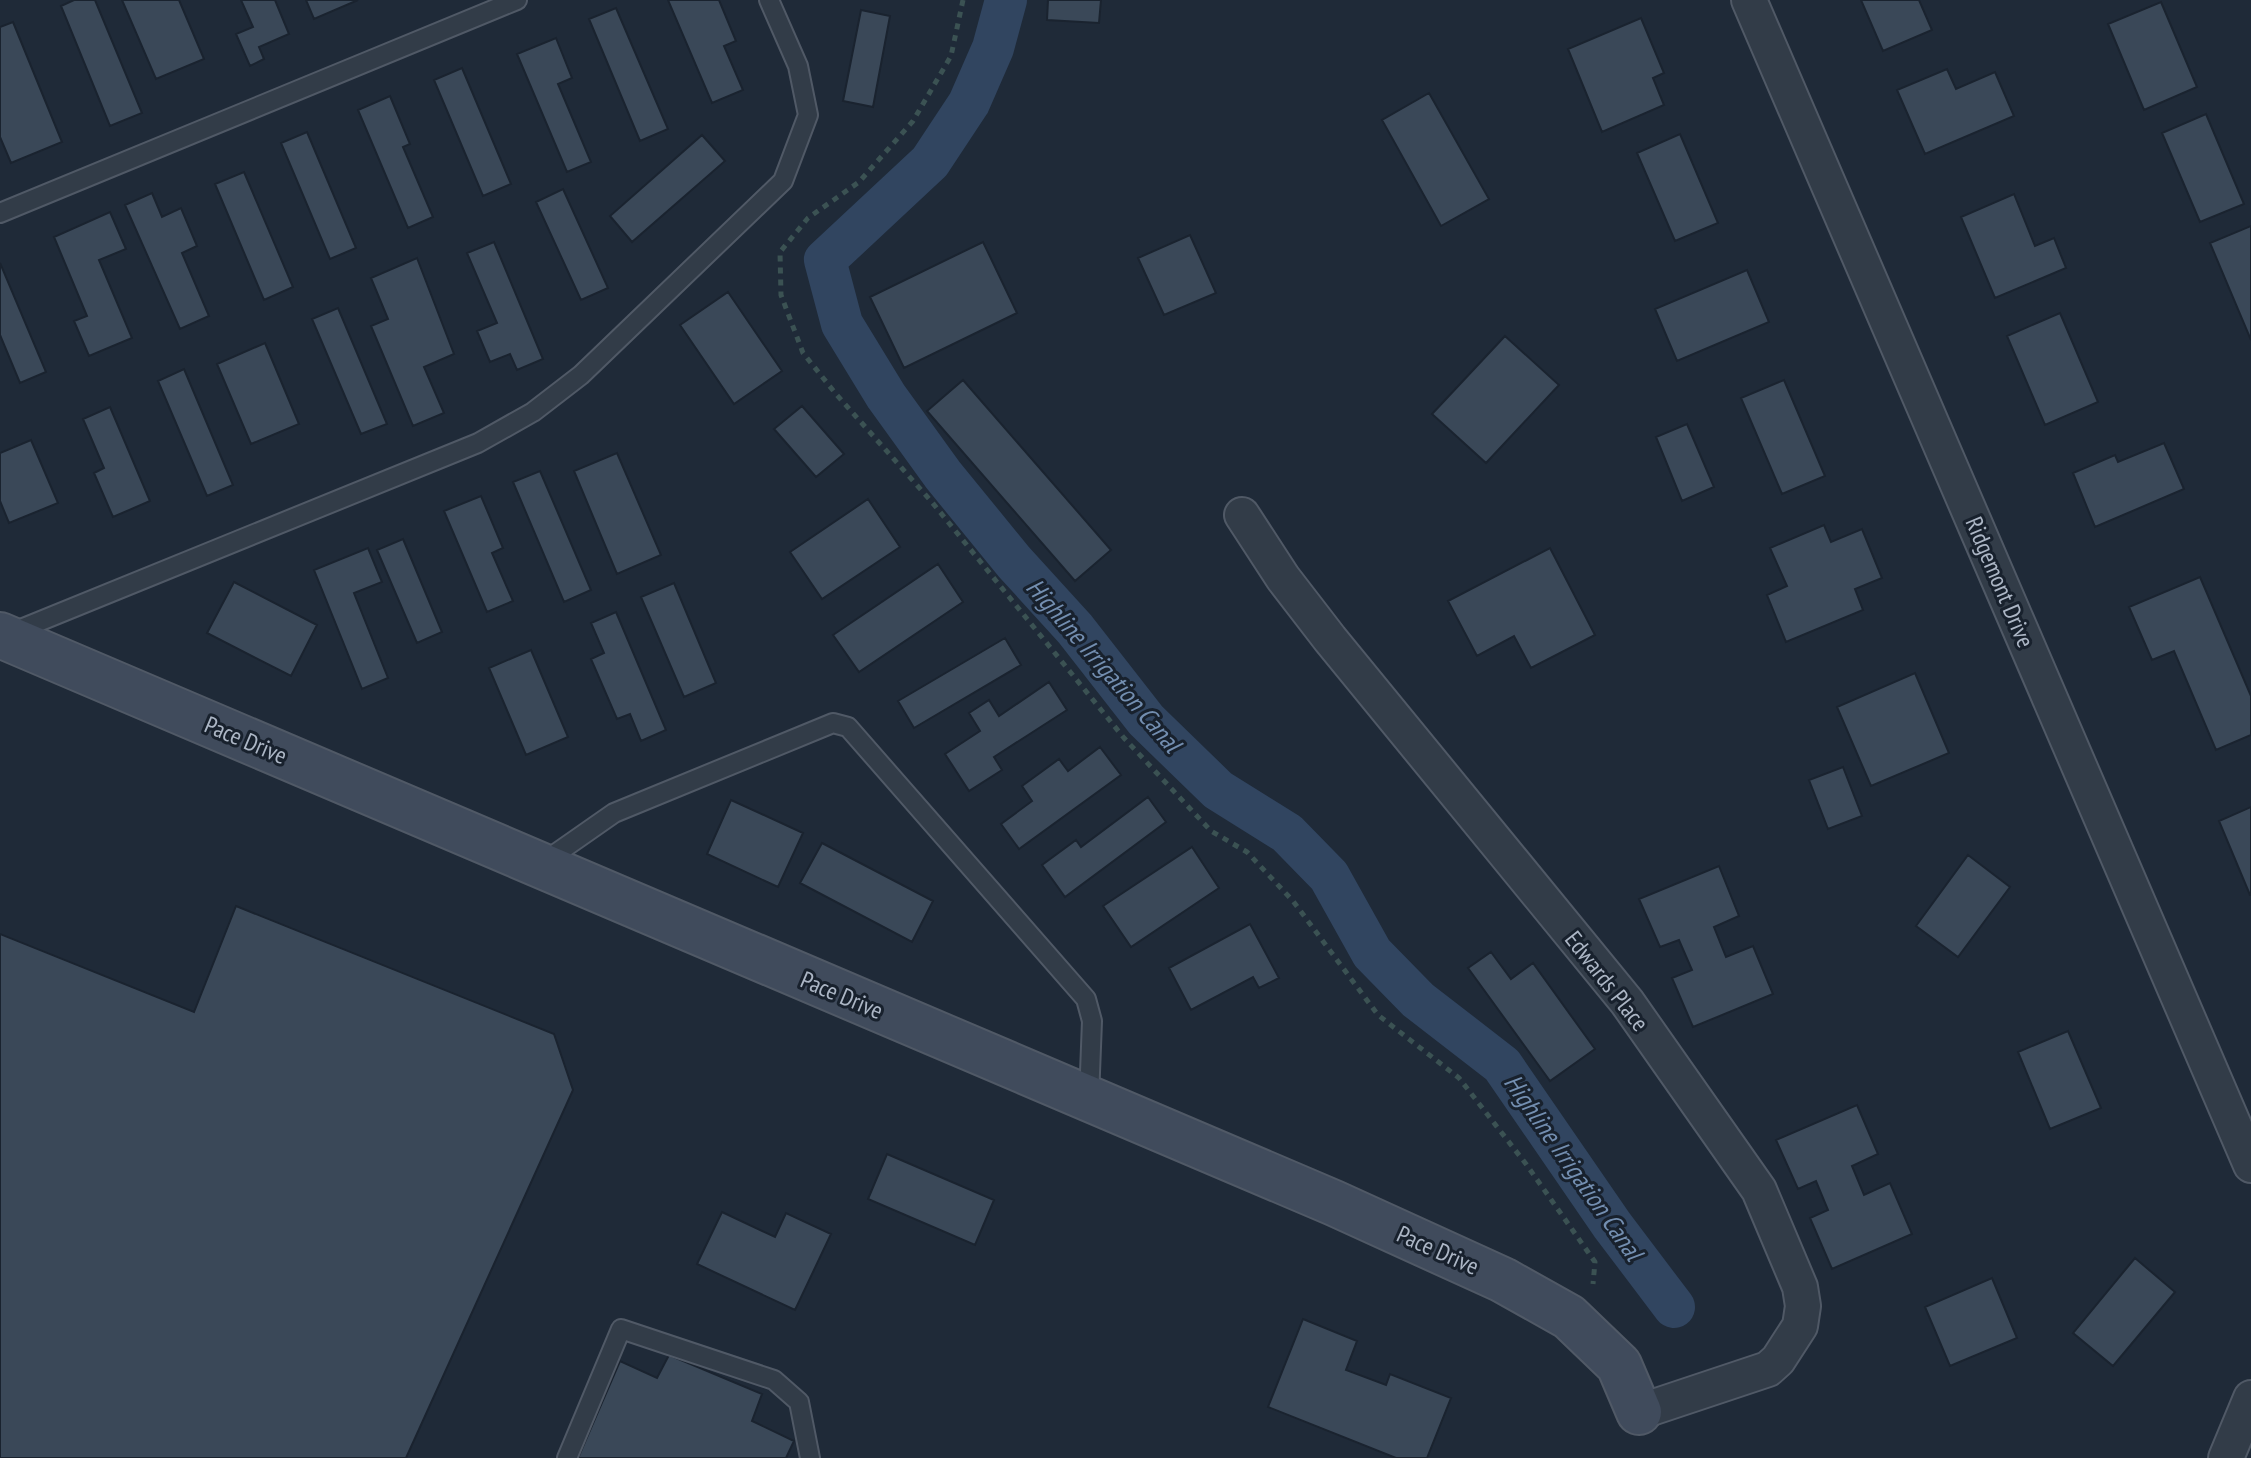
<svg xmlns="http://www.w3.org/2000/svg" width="2251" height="1458" viewBox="0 0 2251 1458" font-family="'PT Sans Narrow',sans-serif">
  <rect width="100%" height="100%" fill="#1f2a38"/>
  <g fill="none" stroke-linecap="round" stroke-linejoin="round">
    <path stroke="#314560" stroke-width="42" d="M1006 0 993 48 969 103 930 162 825 260 842 324 886 396 943 475 1014 562 1075 629 1146 720 1218 790 1287 833 1329 876 1372 953 1418 1000 1502 1065 1612 1225 1674 1307"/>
  </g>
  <path fill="#3a4858" stroke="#1a232f" stroke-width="2" d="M74 0H95L142 113 110 126 61 6Z
    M122 0H179L204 59 156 79Z
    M241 0H275L289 34 259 47 264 59 250 66 236 34 253 27Z
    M306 0H358L314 19Z
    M668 0H719L736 41 724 46 743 90 712 103Z
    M1048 0H1101L1099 23 1047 20Z
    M1861 0H1919L1932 30 1883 51Z
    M2161 2 2197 87 2144 110 2108 24Z
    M616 8 668 129 640 141 589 19Z
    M861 10 890 16 873 107 843 101Z
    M1641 18 1664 73 1653 78 1664 105 1602 132 1568 49Z
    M13 22 62 142 11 163 0 137V27Z
    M556 38 572 78 558 84 591 162 567 172 517 54Z
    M462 68 511 184 483 196 434 80Z
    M1947 69 1956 89 1995 72 2014 116 1925 154 1897 90Z
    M1429 93 1489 199 1441 226 1382 120Z
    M390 96 410 144 403 147 433 217 408 228 358 110Z
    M2206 114 2244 204 2200 222 2162 133Z
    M307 132 356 248 330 259 281 143Z
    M1680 134 1718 223 1675 241 1637 153Z
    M702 135 725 161 632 242 610 216Z
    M244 172 293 287 264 300 215 184Z
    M563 189 608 288 581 300 536 202Z
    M152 193 162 217 181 208 197 246 182 253 209 316 180 329 125 205Z
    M2014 194 2035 246 2054 238 2066 268 1995 298 1961 217Z
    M110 212 126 249 99 260 132 338 89 356 74 321 87 316 54 237Z
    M2251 226V340L2210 243Z
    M1190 235 1216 293 1164 315 1138 258Z
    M494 242 543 359 517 370 510 354 490 362 477 331 497 323 467 253Z
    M983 242 1017 313 904 368 870 297Z
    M417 258 454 354 424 367 444 413 413 426 371 326 388 319 371 278Z
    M0 263 46 372 20 383 0 335Z
    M1747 270 1769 322 1677 361 1655 309Z
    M728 292 782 371 734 404 680 325Z
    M338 308 387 424 361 434 312 319Z
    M2060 313 2098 402 2045 425 2007 336Z
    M1505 336 1559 385 1486 463 1432 414Z
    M265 343 299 424 251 444 217 364Z
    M184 369 233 485 207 496 158 381Z
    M963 380 1111 550 1075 581 927 411Z
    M1784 380 1825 476 1782 494 1741 398Z
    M802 406 844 454 816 477 774 429Z
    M110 407 150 501 113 517 94 473 104 468 83 419Z
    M1687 424 1714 487 1682 501 1656 437Z
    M31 440 58 503 9 523 0 501V453Z
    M2164 443 2184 489 2095 527 2073 473 2115 455 2118 462Z
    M617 453 661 555 617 574 574 471Z
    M540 471 591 590 564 602 513 482Z
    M481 496 503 548 492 553 513 601 487 612 444 511Z
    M868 499 900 547 822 599 790 552Z
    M1824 525 1831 542 1862 529 1882 578 1855 589 1863 610 1786 642 1767 595 1787 586 1770 548Z
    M403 539 442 632 417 643 377 550Z
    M368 548 382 582 354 593 388 678 362 689 314 570Z
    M1550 548 1595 635 1531 668 1514 636 1477 656 1448 601Z
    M938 564 963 602 859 672 833 635Z
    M2200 577 2251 696V735L2216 750 2174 651 2152 660 2129 607Z
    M234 582 317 625 291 676 207 633Z
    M674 583 716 683 684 697 641 597Z
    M616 612 666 730 641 741 630 714 617 719 591 659 604 653 591 623Z
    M1005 638 1021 665 914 728 898 701Z
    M531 650 568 737 526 755 489 668Z
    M1915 673 1949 753 1871 786 1837 707Z
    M1049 682 1067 710 994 757 1002 770 969 791 945 754 980 731 969 713 989 700 999 716Z
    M1100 747 1121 775 1019 849 1001 824 1032 801 1022 786 1059 759 1068 771Z
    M1843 767 1862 816 1828 829 1809 780Z
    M1148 797 1166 822 1065 897 1042 865 1076 840 1081 847Z
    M731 800 803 833 778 887 707 854Z
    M2251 807V895H2250L2219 821Z
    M822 843 933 901 912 942 800 883Z
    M1192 847 1219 888 1131 947 1103 906Z
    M1968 855 2010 887 1958 957 1916 926Z
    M1719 866 1739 916 1714 927 1726 957 1753 946 1773 994 1693 1027 1672 978 1692 970 1679 940 1660 947 1639 899Z
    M236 906 554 1034 573 1090 406 1458H0V934L194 1012Z
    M1250 924 1279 978 1259 988 1253 977 1191 1010 1169 968Z
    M1491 952 1511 979 1533 963 1595 1049 1550 1081 1468 968Z
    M2068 1031 2101 1108 2050 1129 2018 1052Z
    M1857 1105 1878 1154 1852 1166 1864 1195 1890 1183 1912 1234 1832 1269 1810 1218 1828 1210 1816 1181 1798 1189 1776 1140Z
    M887 1154 994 1200 975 1245 868 1199Z
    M722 1212 775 1237 786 1213 831 1234 795 1310 697 1264Z
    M2135 1258 2175 1292 2113 1366 2073 1333Z
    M1992 1278 2017 1338 1950 1366 1925 1307Z
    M1303 1319 1357 1341 1346 1370 1386 1385 1390 1374 1451 1398 1427 1458H1396L1268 1407Z
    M669 1355 762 1394 752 1421 794 1441 786 1458H578L620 1361 657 1378Z"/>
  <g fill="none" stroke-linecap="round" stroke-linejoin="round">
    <defs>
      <path id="lane" d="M0 213 517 0
        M11 633 478 443 533 412 581 375 783 181 808 115 798 66 769 0
        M541 864 614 813 833 723 848 727 1086 999 1092 1021 1089 1098
        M567 1458 621 1329 774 1380 799 1402 810 1458"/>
      <path id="street" d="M1749 0 2251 1165
        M1242 515 1283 578 1330 639 1627 1002 1759 1190 1800 1287 1803 1306 1800 1326 1778 1360 1768 1369 1639 1412
        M2226 1458 2251 1398"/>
      <path id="secondary" d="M0 635 1334 1203 1503 1280 1569 1317 1619 1365 1639 1412"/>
    </defs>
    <use href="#lane" stroke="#505966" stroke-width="22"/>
    <use href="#street" stroke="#505966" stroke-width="38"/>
    <use href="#secondary" stroke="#505966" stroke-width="48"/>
    <path stroke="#3b5253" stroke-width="5" stroke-dasharray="6 6" stroke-linecap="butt" d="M963 0 951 56 913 121 859 182 808 218 780 252 781 295 803 353 836 394 931 501 1124 738 1211 831 1247 852 1293 901 1378 1015 1459 1078 1526 1164 1595 1262 1593 1284"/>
    <use href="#lane" stroke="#323c48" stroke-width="18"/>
    <use href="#street" stroke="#323c48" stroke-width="34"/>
    <use href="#secondary" stroke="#404b5c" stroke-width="44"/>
  </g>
  <g text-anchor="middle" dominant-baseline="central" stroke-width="6" stroke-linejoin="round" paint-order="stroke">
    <g font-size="24" fill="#acb6c5" stroke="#18212d">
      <text transform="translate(2000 582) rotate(67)">Ridgemont Drive</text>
      <text transform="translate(246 740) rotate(23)">Pace Drive</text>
      <text transform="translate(1607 981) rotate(52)">Edwards Place</text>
      <text transform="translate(842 995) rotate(23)">Pace Drive</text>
      <text transform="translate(1438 1250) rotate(24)">Pace Drive</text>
    </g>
    <g font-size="26" font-style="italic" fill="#738eb0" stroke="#18212d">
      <text transform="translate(1104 665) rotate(49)">Highline Irrigation Canal</text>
      <text transform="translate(1574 1167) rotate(55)">Highline Irrigation Canal</text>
    </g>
  </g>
</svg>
